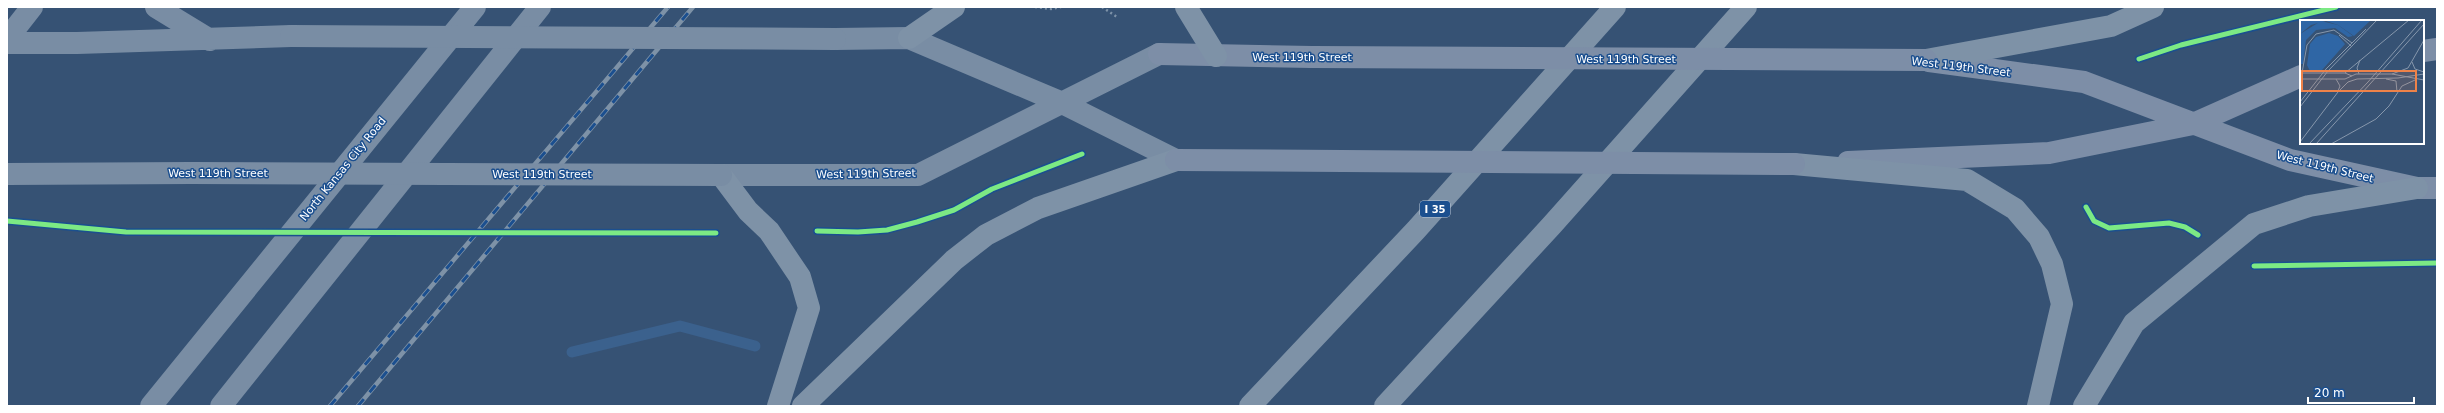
<svg xmlns="http://www.w3.org/2000/svg" width="2444" height="413" viewBox="0 0 2444 413" font-family="'DejaVu Sans',sans-serif">
  <rect width="100%" height="100%" fill="#365274"/>
  <g fill="none" stroke-linecap="round" stroke-linejoin="round">
    <path stroke="#3b618d" stroke-width="11" d="M572 352 680 326 755 346"/>
    <path stroke="#7d92a8" stroke-width="2.5" stroke-dasharray="2 3" stroke-linecap="butt" d="M1035 7 1051 9 1061 7
      M1102 7 1117 17
      M2139 59 2181 45 2336 7
      M2086 207 2094 221 2109 228 2169 223 2185 227 2195 233
      M817 231 858 232 887 230 917 222 954 210 992 189 1082 154"/>
    <path stroke="#798da4" stroke-width="22" d="M156 7 210 40
      M7 39 32 7
      M835 39 909 38 1060 102 1176 160
      M7 43H77L291 36
      M7 174 191 173
      M721 175H918L1159 54
      M151 406 475 7
      M221 406 540 7"/>
    <path stroke="#7d8ea7" stroke-width="22" d="M2423 51 2437 49
      M1159 54 1312 57
      M1929 61 2084 82 2290 160 2417 188H2437
      M1848 162 2049 153 2193 124 2301 76"/>
    <path stroke="#7e92a7" stroke-width="22" d="M1186 7 1216 56
      M909 38 954 7
      M1926 60 2111 26 2153 7
      M1794 164 1967 180 2015 209 2039 237 2052 264 2062 304 2038 406
      M721 175 748 211 769 231 800 277 809 308 778 406
      M803 406 954 260 986 235 1038 208 1176 160
      M1250 406 1416 230 1615 7
      M1385 406 1552 225 1746 7
      M2084 406 2134 323 2254 224 2309 206 2417 188"/>
    <defs>
      <path id="rail" d="M330 406 668 7
        M358 406 693 7"/>
    </defs>
    <use href="#rail" stroke="#7e92a7" stroke-width="4.5"/>
    <use href="#rail" stroke="#1b4f8f" stroke-width="3" stroke-dasharray="9" stroke-linecap="butt"/>
    <path stroke="#798da4" stroke-width="22" d="M291 36 835 39
      M191 173 721 175"/>
    <path stroke="#7d8ea7" stroke-width="22" d="M1312 57 1926 60
      M1176 160 1794 164"/>
    <defs>
      <path id="cycleway" d="M2139 59 2181 45 2336 7
        M2086 207 2094 221 2109 228 2169 223 2185 227 2198 235
        M7 221 126 232 716 233
        M817 231 858 232 887 230 917 222 954 210 992 189 1082 154
        M2254 266 2437 263"/>
    </defs>
    <use href="#cycleway" stroke="#1b4f8f" stroke-width="8"/>
    <use href="#cycleway" stroke="#7ce984" stroke-width="5"/>
  </g>
  <g text-anchor="middle" dominant-baseline="central" stroke-width="3" stroke-linejoin="round" paint-order="stroke">
    <rect fill="#1b4f8f" stroke="#bbcadd" stroke-width="1" x="1420" y="201" width="30" height="16" rx="3"/>
    <g font-size="10" font-weight="bold" fill="#fff">
      <text x="1435" y="209">I 35</text>
    </g>
    <g font-size="11" fill="#fff" stroke="#1b4f8f">
      <text x="1302" y="57">West 119th Street</text>
      <text x="1626" y="59">West 119th Street</text>
      <text transform="translate(1961 67) rotate(7)">West 119th Street</text>
      <text transform="translate(2325 167) rotate(14)">West 119th Street</text>
      <text transform="translate(343 169) rotate(-51)">North Kansas City Road</text>
      <text x="218" y="173">West 119th Street</text>
      <text x="542" y="174">West 119th Street</text>
      <text transform="translate(866 174) rotate(-1)">West 119th Street</text>
    </g>
  </g>
  <g transform="translate(2300 20)">
    <rect width="124" height="124" fill="#365274"/>
    <path d="M0 0H71L54 16 38 5 26 1 11 5 0 14ZM29 13 38 16 45 24 22 50 10 51 7 45 10 24 16 17Z" fill="#2f66a5"/>
    <path d="M21 1 38 5 53 16 48 17 35 8 16 10 6 20 3 44H0V14Z" fill="#2f66a5"/>
    <path fill="none" stroke="#8697ac" stroke-width="1" d="M39 15 51 26M112 42 115 49 124 52M0 53H45L52 56M2 53 7 25 16 14 34 10 52 23M45 53 109 0M59 54 57 48 60 40M92 54 108 48 124 20M0 59H45L56 54H92L124 60M36 59 40 66 38 71M57 59 98 58 124 54M86 59 96 61 97 72M0 82 26 49 66 9M0 87 28 51 77 0M0 122 38 72 48 62 57 59M9 124 68 62 122 0M16 124 124 4M31 124 76 99 89 86 102 66 115 60"/>
    <path fill="#ee8249" fill-opacity="0.15" stroke="#ee8249" stroke-width="2" d="M2 51H116V71H2Z"/>
    <rect width="124" height="124" fill="none" stroke="#fff" stroke-width="2"/>
  </g>
  <rect width="2444" height="413" fill="none" stroke="#ffffff" stroke-width="16"/>
  <path d="M2308 397v6h106v-6" fill="none" stroke="#ffffff" stroke-width="2"/>
  <text x="2314" y="397" font-size="12" fill="#ffffff" stroke="#1b4f8f" stroke-width="3" paint-order="stroke">20 m</text>
</svg>
